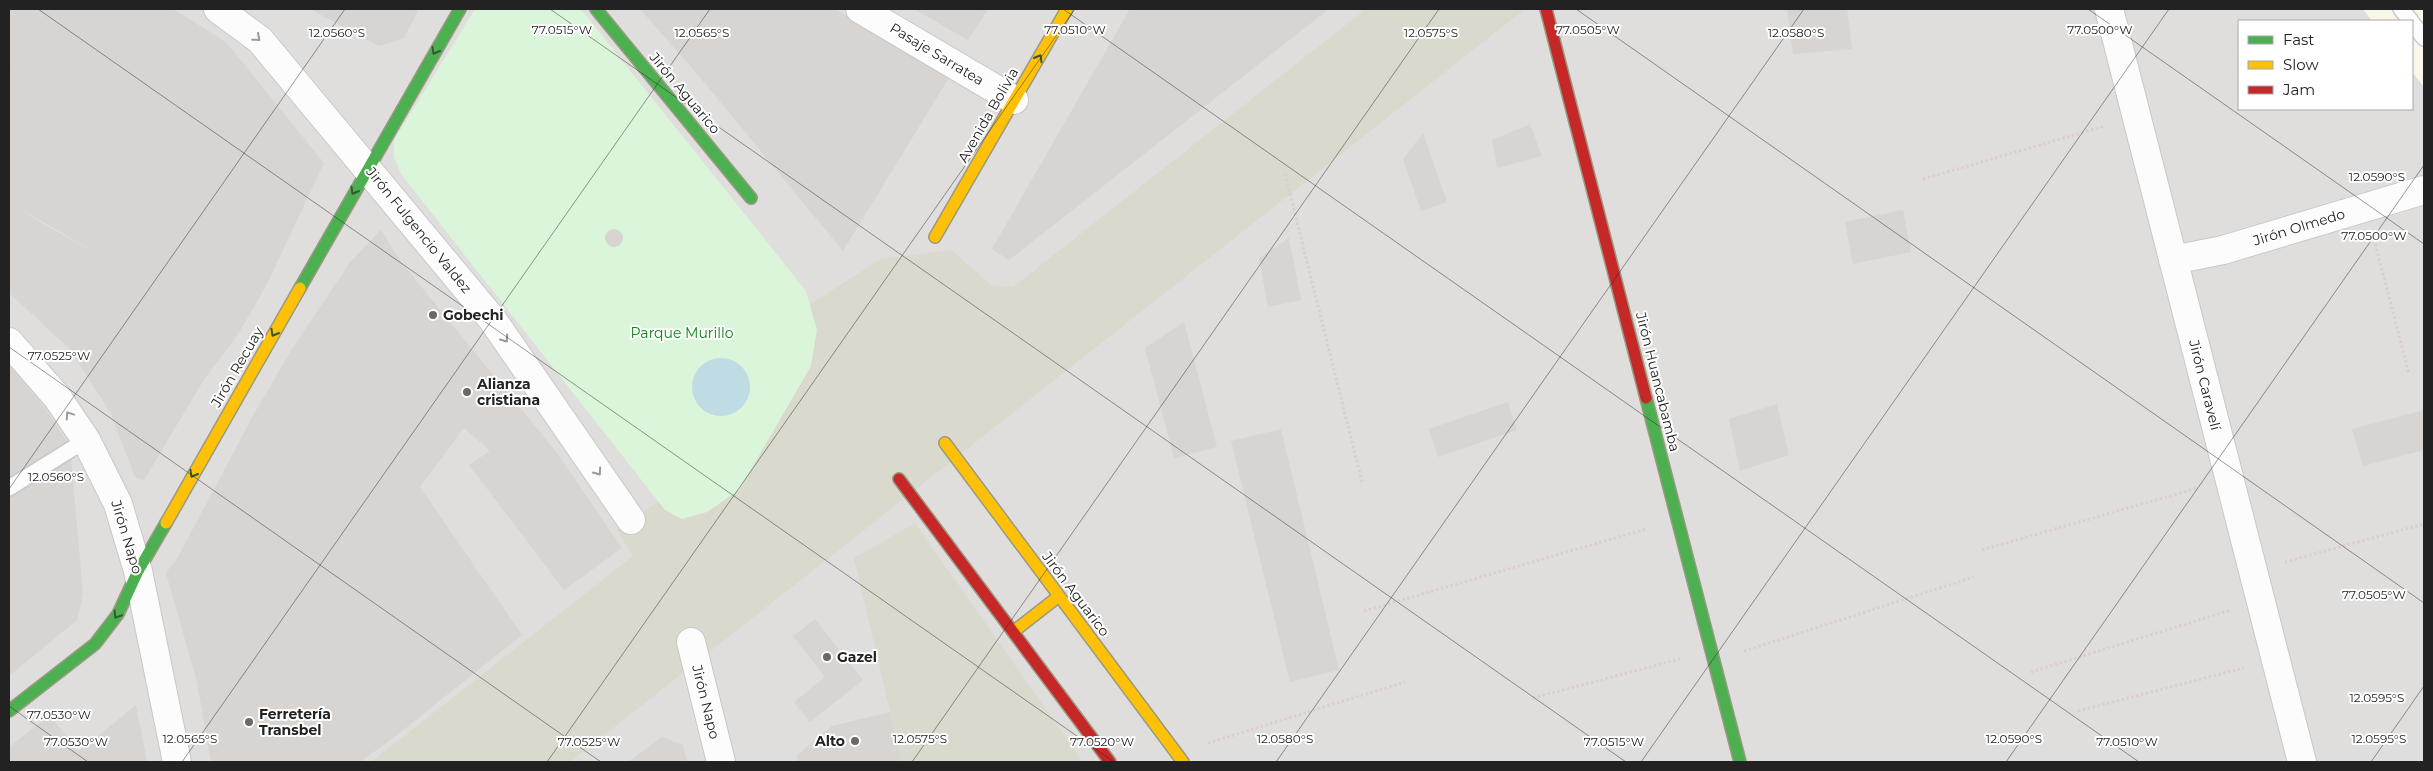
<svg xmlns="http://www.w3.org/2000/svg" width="2433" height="771" viewBox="0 0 2433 771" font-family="Montserrat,sans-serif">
  <rect width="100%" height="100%" fill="#f0eeeb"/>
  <path fill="#dfdedc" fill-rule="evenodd" d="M9 9H2424V762H9ZM2239 21H2412V109H2239Z"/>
  <path fill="#f8f7e8" d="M2363 9H2424V87L2412 72V21H2372Z"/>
  <path fill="#d9d9cd" d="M1366 9H1525L570 762H371L633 556 617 530 687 482 804 308 881 259 951 250 991 285 1013 287Z
    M915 523 1083 762H902L854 558Z"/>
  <path fill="#daf5da" d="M475 9H581L806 291 817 330 811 366 739 490 707 512 682 519 665 510 401 174 394 157V140Z"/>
  <path fill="#bfdbe3" d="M692 387a29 29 0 1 1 58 0a29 29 0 1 1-58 0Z"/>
  <path fill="#d7d4d2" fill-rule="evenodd" d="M9 9H173L226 42 324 163 266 286 237 336 205 378 144 480 135 477 111 414 70 349 9 293V78L15 68 9 77ZM15 206 104 257 45 225Z
    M310 9H419L404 38 379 46Z
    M640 9H835L950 76 843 251 698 75Z
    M914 9H988L968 40Z
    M1130 9H1329L1009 260 992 249Z
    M1787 9H1847L1852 49 1793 54Z
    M1530 124 1542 156 1497 168 1492 140Z
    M1423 133 1447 202 1421 211 1403 159Z
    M1903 210 1911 252 1853 264 1845 222Z
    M605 238a9 9 0 1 1 18 0a9 9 0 1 1-18 0Z
    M381 230 401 262 557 453 622 548 564 590 469 465 490 451 464 428 420 487 522 635 397 735 360 762H211L197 682 166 573 178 557 255 412 292 349 351 261Z
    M1289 238 1301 300 1268 307 1259 258Z
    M1184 322 1217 447 1174 458 1145 348Z
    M9 354 70 446 83 594 77 620 9 676Z
    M1508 402 1517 430 1438 457 1429 429Z
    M1777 404 1789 455 1740 471 1729 419Z
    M2424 410V450L2363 466 2352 429Z
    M1281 429 1339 670 1290 682 1231 441Z
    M815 619 863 680 810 722 794 702 825 677 793 636Z
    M136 705 147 762H9V747L50 715 78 752Z
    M890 712 902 762H798L796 756 832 726Z
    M662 737 683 745 687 762H628Z"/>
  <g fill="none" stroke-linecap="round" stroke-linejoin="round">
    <defs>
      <path id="lane" d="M2401 9 2411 21
        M2412 23 2424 38
        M9 488 86 440"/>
      <path id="street" d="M218 9 260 40 492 319 631 520
        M860 9 1014 100
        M2109 9 2302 762
        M2173 260 2223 250 2424 190
        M9 342 57 397 86 440 118 504 138 571 177 762
        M691 642 721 762"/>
      <path id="fast" d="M596 9 751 198
        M300 288 460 9
        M1646 398 1740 762
        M9 711 95 644 118 614 138 571 166 523"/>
      <path id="slow" d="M935 237 1067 9
        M945 443 1183 762
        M166 523 300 288
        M1013 632 1059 596"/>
      <path id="jam" d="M1546 9 1646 398
        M899 479 1110 762"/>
    </defs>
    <use href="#lane" stroke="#c9c8c7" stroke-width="18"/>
    <use href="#street" stroke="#c9c8c7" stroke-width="30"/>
    <use href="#fast" stroke="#999a82" stroke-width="14"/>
    <use href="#slow" stroke="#999a82" stroke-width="14"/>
    <use href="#jam" stroke="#999a82" stroke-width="14"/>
    <path stroke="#dccecd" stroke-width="3" stroke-dasharray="2.5 2.5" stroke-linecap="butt" d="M1285 174 1362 482
      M1923 179 2105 126
      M2374 239 2409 374
      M1982 550 2197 488
      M2285 562 2424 524
      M1364 611 1646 529
      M1744 651 1974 577
      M2031 672 2231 610
      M1533 698 1680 659
      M2078 711 2244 668
      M1208 743 1405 682"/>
    <use href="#lane" stroke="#fdfcfc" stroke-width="15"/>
    <use href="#street" stroke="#fdfcfc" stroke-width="28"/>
    <use href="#fast" stroke="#4caf50" stroke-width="11"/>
    <use href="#slow" stroke="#ffc107" stroke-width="11"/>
    <use href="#jam" stroke="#c62828" stroke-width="11"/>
  </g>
  <defs><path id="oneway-chevron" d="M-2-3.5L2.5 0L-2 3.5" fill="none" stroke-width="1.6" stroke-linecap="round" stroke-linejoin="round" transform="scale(1.25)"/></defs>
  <g stroke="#9a9a9a">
    <use href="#oneway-chevron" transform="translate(257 38) rotate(41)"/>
    <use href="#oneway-chevron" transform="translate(505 339) rotate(55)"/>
    <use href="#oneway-chevron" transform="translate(69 415) rotate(-124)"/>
    <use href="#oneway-chevron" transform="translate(598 472) rotate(55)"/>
  </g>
  <g stroke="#335a34">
    <use href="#oneway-chevron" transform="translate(435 51) rotate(120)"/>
    <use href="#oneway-chevron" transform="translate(1039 58) rotate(-60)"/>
    <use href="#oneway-chevron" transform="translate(354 191) rotate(120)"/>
    <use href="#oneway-chevron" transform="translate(274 333) rotate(120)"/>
    <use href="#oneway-chevron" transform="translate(193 474) rotate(120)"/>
    <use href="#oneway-chevron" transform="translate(117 615) rotate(122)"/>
  </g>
  <path fill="none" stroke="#222" stroke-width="1" stroke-opacity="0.45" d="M38 9 1114 762M550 9 1626 762M1063 9 2139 762M1576 9 2424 603M2088 9 2424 244M9 347 601 762M9 489 345 9M9 706 88 762M182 762 710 9M547 762 1075 9M912 762 1439 9M1276 762 1804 9M1641 762 2169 9M2006 762 2424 165M2371 762 2424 686"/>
  <g fill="#6a6968" stroke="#fff" stroke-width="2">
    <circle cx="433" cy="315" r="5"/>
    <circle cx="467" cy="392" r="5"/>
    <circle cx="827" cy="657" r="5"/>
    <circle cx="249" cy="722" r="5"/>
    <circle cx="855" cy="741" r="5"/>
  </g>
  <g text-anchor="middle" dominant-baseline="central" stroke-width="4" stroke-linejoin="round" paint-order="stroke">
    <g font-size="14" fill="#222" stroke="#fff">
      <text transform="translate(937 54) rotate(31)">Pasaje Sarratea</text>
      <text transform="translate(685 93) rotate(50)">Jirón Aguarico</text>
      <text transform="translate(988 115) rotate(-60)">Avenida Bolivia</text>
      <text transform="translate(2299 227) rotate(-17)">Jirón Olmedo</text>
      <text transform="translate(419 230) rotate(51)">Jirón Fulgencio Valdez</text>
      <text transform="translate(237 367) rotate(-60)">Jirón Recuay</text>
      <text transform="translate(1658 382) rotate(76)">Jirón Huancabamba</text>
      <text transform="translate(2205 385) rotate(76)">Jirón Caravelí</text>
      <text transform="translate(127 537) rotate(73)">Jirón Napo</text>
      <text transform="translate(1076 594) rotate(53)">Jirón Aguarico</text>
      <text transform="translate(706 702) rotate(76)">Jirón Napo</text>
    </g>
    <g font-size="14" font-weight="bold" fill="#222" stroke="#fff" text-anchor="start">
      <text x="443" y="315">Gobechi</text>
      <text x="477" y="384">Alianza<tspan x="477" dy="16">cristiana</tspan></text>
      <text x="837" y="657">Gazel</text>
      <text x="259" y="714">Ferretería<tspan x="259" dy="16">Transbel</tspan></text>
      <text x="845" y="741" text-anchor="end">Alto</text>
    </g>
    <g font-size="14" fill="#0c8416" stroke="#fff">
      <text x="682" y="333">Parque Murillo</text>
    </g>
  </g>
  <g font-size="12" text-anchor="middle" fill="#222" stroke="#fff" stroke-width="4" stroke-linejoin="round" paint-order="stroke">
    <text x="2100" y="34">77.0500°W</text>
    <text x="562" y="34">77.0515°W</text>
    <text x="1075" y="34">77.0510°W</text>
    <text x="1588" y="34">77.0505°W</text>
    <text x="337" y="37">12.0560°S</text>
    <text x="702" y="37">12.0565°S</text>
    <text x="1431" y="37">12.0575°S</text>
    <text x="1796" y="37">12.0580°S</text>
    <text x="2377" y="181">12.0590°S</text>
    <text x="2374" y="240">77.0500°W</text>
    <text x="59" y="360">77.0525°W</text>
    <text x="56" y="481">12.0560°S</text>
    <text x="2374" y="599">77.0505°W</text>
    <text x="2377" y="702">12.0595°S</text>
    <text x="59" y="719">77.0530°W</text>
    <text x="190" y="743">12.0565°S</text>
    <text x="920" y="743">12.0575°S</text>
    <text x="1285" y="743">12.0580°S</text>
    <text x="2014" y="743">12.0590°S</text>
    <text x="2379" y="743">12.0595°S</text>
    <text x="76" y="746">77.0530°W</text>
    <text x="589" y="746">77.0525°W</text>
    <text x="1102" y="746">77.0520°W</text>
    <text x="1614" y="746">77.0515°W</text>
    <text x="2127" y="746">77.0510°W</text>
  </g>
  <rect width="2433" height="771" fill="none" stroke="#222222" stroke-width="20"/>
  <rect x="2238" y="20" width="175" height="90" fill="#ffffff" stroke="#a7a7a7"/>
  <rect x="2248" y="36" width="25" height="8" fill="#4caf50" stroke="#a7a7a7"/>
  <text x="2283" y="45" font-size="15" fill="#222222">Fast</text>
  <rect x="2248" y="61" width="25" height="8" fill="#ffc107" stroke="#a7a7a7"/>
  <text x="2283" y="70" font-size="15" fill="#222222">Slow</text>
  <rect x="2248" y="86" width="25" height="8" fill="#c62828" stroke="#a7a7a7"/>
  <text x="2283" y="95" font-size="15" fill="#222222">Jam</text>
</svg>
